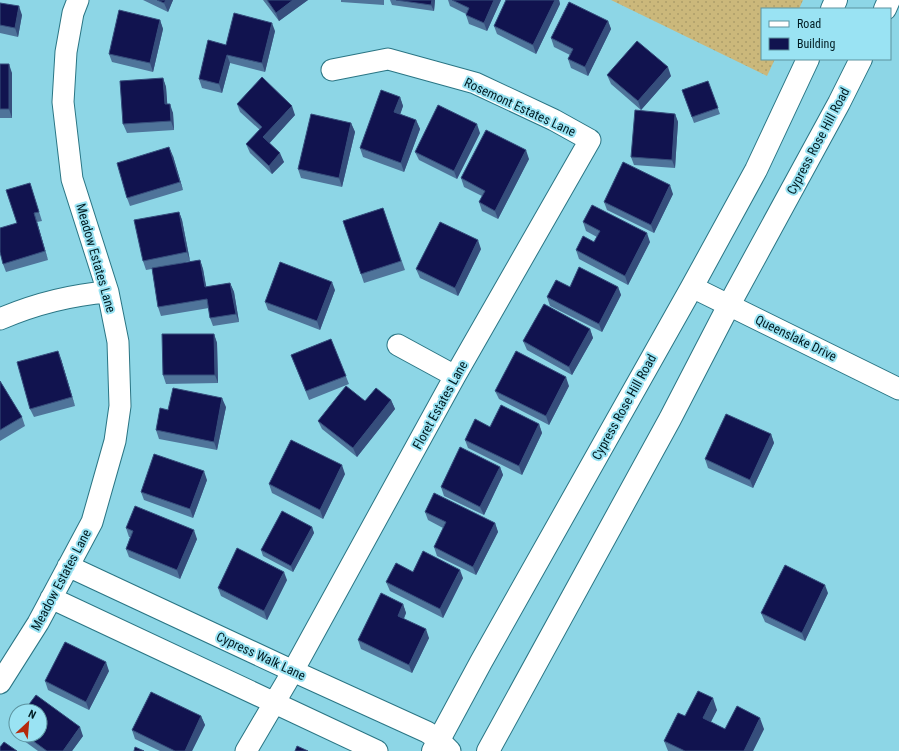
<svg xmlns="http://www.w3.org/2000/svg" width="899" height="751" viewBox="0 0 899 751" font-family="'Roboto Condensed',sans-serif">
  <defs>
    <pattern id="grass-dots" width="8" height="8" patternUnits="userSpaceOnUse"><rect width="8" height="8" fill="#cbb87b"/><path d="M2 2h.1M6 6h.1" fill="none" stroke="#ad9e6a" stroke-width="1.8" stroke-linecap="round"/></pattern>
  </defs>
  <rect width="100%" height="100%" fill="#8dd6e6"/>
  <path fill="url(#grass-dots)" d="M611 0H803L799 9H762V59H775L767 76Z"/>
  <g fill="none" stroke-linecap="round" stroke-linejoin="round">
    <defs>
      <path id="minor" d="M692 287 899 389
        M0 319C35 304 70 295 108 292
        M398 345 455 376
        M68 566 293 671 427 732 439 740 450 751
        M51 598 377 751
        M0 683 38 623 92 522 115 441 120 406 118 342 108 292 72 179 63 102 66 52 73 13 78 0
        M246 751 293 671 455 376 590 140 554 120 475 83 388 59 332 70"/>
      <path id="major" d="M832 9 836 0
        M885 9 889 0
        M433 751 481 662 692 287 756 170 808 59
        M488 751 670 419 729 305 839 103 861 59"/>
    </defs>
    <use href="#minor" stroke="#2a7584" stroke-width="23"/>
    <use href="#major" stroke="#2a7584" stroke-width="24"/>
    <use href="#minor" stroke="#fff" stroke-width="21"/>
    <use href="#major" stroke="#fff" stroke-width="22"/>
  </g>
  <path fill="#4f749a" d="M143 0H173L168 12Z
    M263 0H308L279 21Z
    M341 0H384V5L341 2Z
    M390 0H435L434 11 392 5Z
    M448 0H501L487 31 469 24 466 15V14L450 6Z
    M506 0H559L560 4 536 54 497 34 494 26Z
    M0 3 22 15 18 37 0 33Z
    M160 20 163 29 153 72 112 62 109 54Z
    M608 21 611 29 588 76 571 68 568 59 570 55 554 47 551 38Z
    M275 31 265 72 230 63 222 93 202 88 199 79 226 45Z
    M0 64 12 73V118H0Z
    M607 75 671 76 641 110 611 84Z
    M163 78 166 87 167 104 173 113 174 130 127 133 123 124Z
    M708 81 720 114 694 123 682 90Z
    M400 97 403 106 400 114 416 120 420 129 404 172 363 157 360 148Z
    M237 104 295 115 269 143 284 162 272 174 250 153 246 144 260 130 240 112Z
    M675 114 678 122 675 168 634 165 631 157Z
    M351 123 355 132 342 187 301 178 298 169Z
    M480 133 457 179 419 160 415 152Z
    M173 156 183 190 130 206 127 198Z
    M529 159 498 219 482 211 479 202 482 196 464 187 461 178Z
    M30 183 42 221 37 222 48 260 6 272 3 264Z
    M673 194 654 233 607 210 604 202Z
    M383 208 405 270 364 283 343 221Z
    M179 212 182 220 190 261 172 265 200 260 203 269 206 287 230 283 234 292 239 322 213 326 210 318 209 308 161 316 158 307 152 269 146 270 143 261Z
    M583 222 650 242 628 285 579 259 576 250 594 242 597 237 586 231Z
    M481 249 458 296 420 278 416 269Z
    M570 287H618L621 295 602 332 550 306 547 297Z
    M335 290 320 330 268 310 265 302Z
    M590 329 593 338 572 375 527 350 523 341Z
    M214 334 217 343 218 383 166 384 163 375Z
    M331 339 349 384 309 400 291 355Z
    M61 359 75 406 34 417 30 409Z
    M0 381 22 417 25 426 0 441Z
    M569 386 549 425 499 399 495 391Z
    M391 400 395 409 357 457 322 429 318 421 365 401Z
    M226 407 217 450 159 439 156 430 168 410Z
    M539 424 542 433 522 475 468 448 465 440 490 427Z
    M771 434 774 443 753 488 708 468 705 459Z
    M500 467 503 475 484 515 444 496 441 487Z
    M345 474 323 519 272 493 269 484Z
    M207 480 193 518 144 500 141 492Z
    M425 512 495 523 498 532 476 575 437 556 434 547 443 528 428 520Z
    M312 527 314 533 293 572 263 556 261 550Z
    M126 528 197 539 180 579 129 557 126 549 130 537H129Z
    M463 578 443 618 390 591 386 582Z
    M287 580 267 620 221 596 218 588Z
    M828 593 805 641 765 622 761 613Z
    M403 604 406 613 404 619 429 638 412 673 361 649 358 640Z
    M109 671 89 710 48 690 45 681Z
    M717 710 711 722 725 729H764L753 751H668L664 741 685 716Z
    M201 716 205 725 192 751H160L135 739 132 730Z
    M16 722V735L13 726Z
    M16 735H40L83 736 72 751H38Z"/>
  <path fill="#364e7c" d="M166 0H173L168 12 164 3Z
    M293 0H308L279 21 276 13Z
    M432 0H435L434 11 431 5Z
    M494 0H501L487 31 484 23Z
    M555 0H559L560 4 536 54 533 45Z
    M19 6 22 15 18 37 15 28Z
    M160 20 163 29 153 72 150 63Z
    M608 21 611 29 588 76 585 67Z
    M272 23 275 31 265 72 262 63Z
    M227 55 230 63 222 93 219 84Z
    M9 64 12 73V118L9 109Z
    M668 67 671 76 641 110 638 101Z
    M163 78 166 87 168 113 165 104Z
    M400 97 403 106 398 121 394 112Z
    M170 104 173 113 174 130 171 121Z
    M292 106 295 115 267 146 263 137Z
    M675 114 678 122 675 168 672 160Z
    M416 120 420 129 404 172 401 163Z
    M351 123 355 132 342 187 339 178Z
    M477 124 480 133 457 179 454 171Z
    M169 147 173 156 183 190 180 182Z
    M526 150 529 159 498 219 495 211Z
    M280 153 284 162 272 174 269 166Z
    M670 185 673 194 654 233 651 225Z
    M179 212 182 220 190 261 187 252Z
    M34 213 37 222 48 260 45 251Z
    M647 233 650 242 628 285 625 276Z
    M478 240 481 249 458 296 455 288Z
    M200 260 203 269 208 296 205 287Z
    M332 282 335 290 320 330 317 321Z
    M230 283 234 292 239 322 236 314Z
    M618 287 621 295 602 332 599 324Z
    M590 329 593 338 572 375 569 367Z
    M214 334 217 343 218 383 215 375Z
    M58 351 61 359 75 406 72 397Z
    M566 377 569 386 549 425 546 416Z
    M222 398 226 407 217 450 214 442Z
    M391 400 395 409 357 457 353 448Z
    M539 424 542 433 522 475 519 466Z
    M771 434 774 443 753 488 750 480Z
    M342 465 345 474 323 519 320 510Z
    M500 467 503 475 484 515 480 507Z
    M204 471 207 480 193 518 190 509Z
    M495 523 498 532 476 575 473 567Z
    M312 527 314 533 293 572 291 566Z
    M194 530 197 539 180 579 177 570Z
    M460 570 463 578 443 618 440 609Z
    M284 572 287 580 267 620 264 611Z
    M825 585 828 593 805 641 802 633Z
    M403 604 406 613 401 624 398 616Z
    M426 629 429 638 412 673 409 665Z
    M106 662 109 671 89 710 86 702Z
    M713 698 717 710 707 729 703 718Z
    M201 716 205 725 192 751H185Z
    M760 718 764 729 753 751H744Z
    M80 727 83 736 72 751H63Z"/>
  <path fill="#11134f" stroke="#364e7c" d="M157 0H166L164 3Z
    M267 0H293L276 13Z
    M396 0H432L431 5Z
    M452 0H494L484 23 466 15 469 8Z
    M506 0H555L533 45 494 26Z
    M569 2 608 21 585 67 568 59 573 49 551 38Z
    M0 3 19 6 15 28 0 25Z
    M119 10 160 20 150 63 109 54Z
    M234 13 272 23 262 63 227 55 219 84 199 79 208 40 226 45Z
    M637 41 668 67 638 101 607 75Z
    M0 64H9V109H0Z
    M262 77 292 106 263 137 280 153 269 166 246 144 262 127 237 104Z
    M163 78 165 104H170L171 121 123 124 120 81Z
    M708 81 718 108 692 117 682 90Z
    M381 90 400 97 394 112 416 120 401 163 360 148Z
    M438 105 477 124 454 171 415 152Z
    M635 110 675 114 672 160 631 157Z
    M311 114 351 123 339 178 298 169Z
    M486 130 526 150 495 211 479 202 485 191 461 178Z
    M169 147 180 182 127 198 117 163Z
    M623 162 670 185 651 225 604 202Z
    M30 183 39 212 34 213 45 251 3 264 0 252V228L17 223 6 190Z
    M592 205 647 233 625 276 576 250 583 236 594 242 600 231 583 222Z
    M383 208 401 261 361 274 343 221Z
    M179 212 187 252 143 261 134 220Z
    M440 222 478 240 455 288 416 269Z
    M200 260 205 287 230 283 236 314 210 318 207 299 158 307 152 268Z
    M280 262 332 282 317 321 265 302Z
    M579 267 618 287 599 324 547 297 556 280 570 287Z
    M544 304 590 329 569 367 523 341Z
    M162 334H214L215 375H163Z
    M331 339 346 376 306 391 291 355Z
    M58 351 72 397 30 409 17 362Z
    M516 351 566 377 546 416 495 391Z
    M0 381 22 417 0 430Z
    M346 386 365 401 376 388 391 400 353 448 318 421Z
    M173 388 222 398 214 442 156 430 160 408 168 410Z
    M501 405 539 424 519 466 465 440 475 419 490 427Z
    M726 414 771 434 750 480 705 459Z
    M291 440 342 465 320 510 269 484Z
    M460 447 500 467 480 507 441 487Z
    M154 454 204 471 190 509 141 492Z
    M434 493 495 523 473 567 434 547 446 522 425 512Z
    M135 506 194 530 177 570 126 549 133 531 126 528Z
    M282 511 312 527 291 566 261 550Z
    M237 548 284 572 264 611 218 588Z
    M423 551 460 570 440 609 386 582 396 563 413 572Z
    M785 565 825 585 802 633 761 613Z
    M381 593 403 604 398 616 426 629 409 665 358 640Z
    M65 642 106 662 86 702 45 681Z
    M698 691 713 698 703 718 725 729 737 706 760 718 744 751H685L664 741 678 713 685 716Z
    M151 692 201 716 185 751H175L132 730Z
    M36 695 80 727 63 751H47L25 735H40V711H24Z
    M16 722V728L13 726Z
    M4 742 17 751H0V747Z
    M297 746 308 751H295Z
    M135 747 144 751H134Z"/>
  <g text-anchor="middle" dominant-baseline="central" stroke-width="4" stroke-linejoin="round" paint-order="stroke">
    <g font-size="13" fill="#001c22" stroke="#9ae3f3">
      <text transform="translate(520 107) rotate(25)">Rosemont Estates Lane</text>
      <text transform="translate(818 141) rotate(-62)">Cypress Rose Hill Road</text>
      <text transform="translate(96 258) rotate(74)">Meadow Estates Lane</text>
      <text transform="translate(796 338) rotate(26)">Queenslake Drive</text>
      <text transform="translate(440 405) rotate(-61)">Floret Estates Lane</text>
      <text transform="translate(624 407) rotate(-61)">Cypress Rose Hill Road</text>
      <text transform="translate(61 580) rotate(-62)">Meadow Estates Lane</text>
      <text transform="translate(261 656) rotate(25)">Cypress Walk Lane</text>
    </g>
  </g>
  <rect x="761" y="8" width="130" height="52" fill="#9ae3f3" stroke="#5c939f"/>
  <rect x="769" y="21" width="20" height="6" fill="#ffffff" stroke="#5c939f"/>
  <text x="797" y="28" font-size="12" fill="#001c22">Road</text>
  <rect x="769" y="38" width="20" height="12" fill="#11134f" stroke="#5c939f"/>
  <text x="797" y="48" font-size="12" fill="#001c22">Building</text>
  <g transform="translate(28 723) rotate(26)"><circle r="19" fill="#9ae3f3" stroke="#5c939f"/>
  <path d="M0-3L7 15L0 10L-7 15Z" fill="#b5290c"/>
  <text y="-6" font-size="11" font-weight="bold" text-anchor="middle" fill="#001c22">N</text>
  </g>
</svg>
